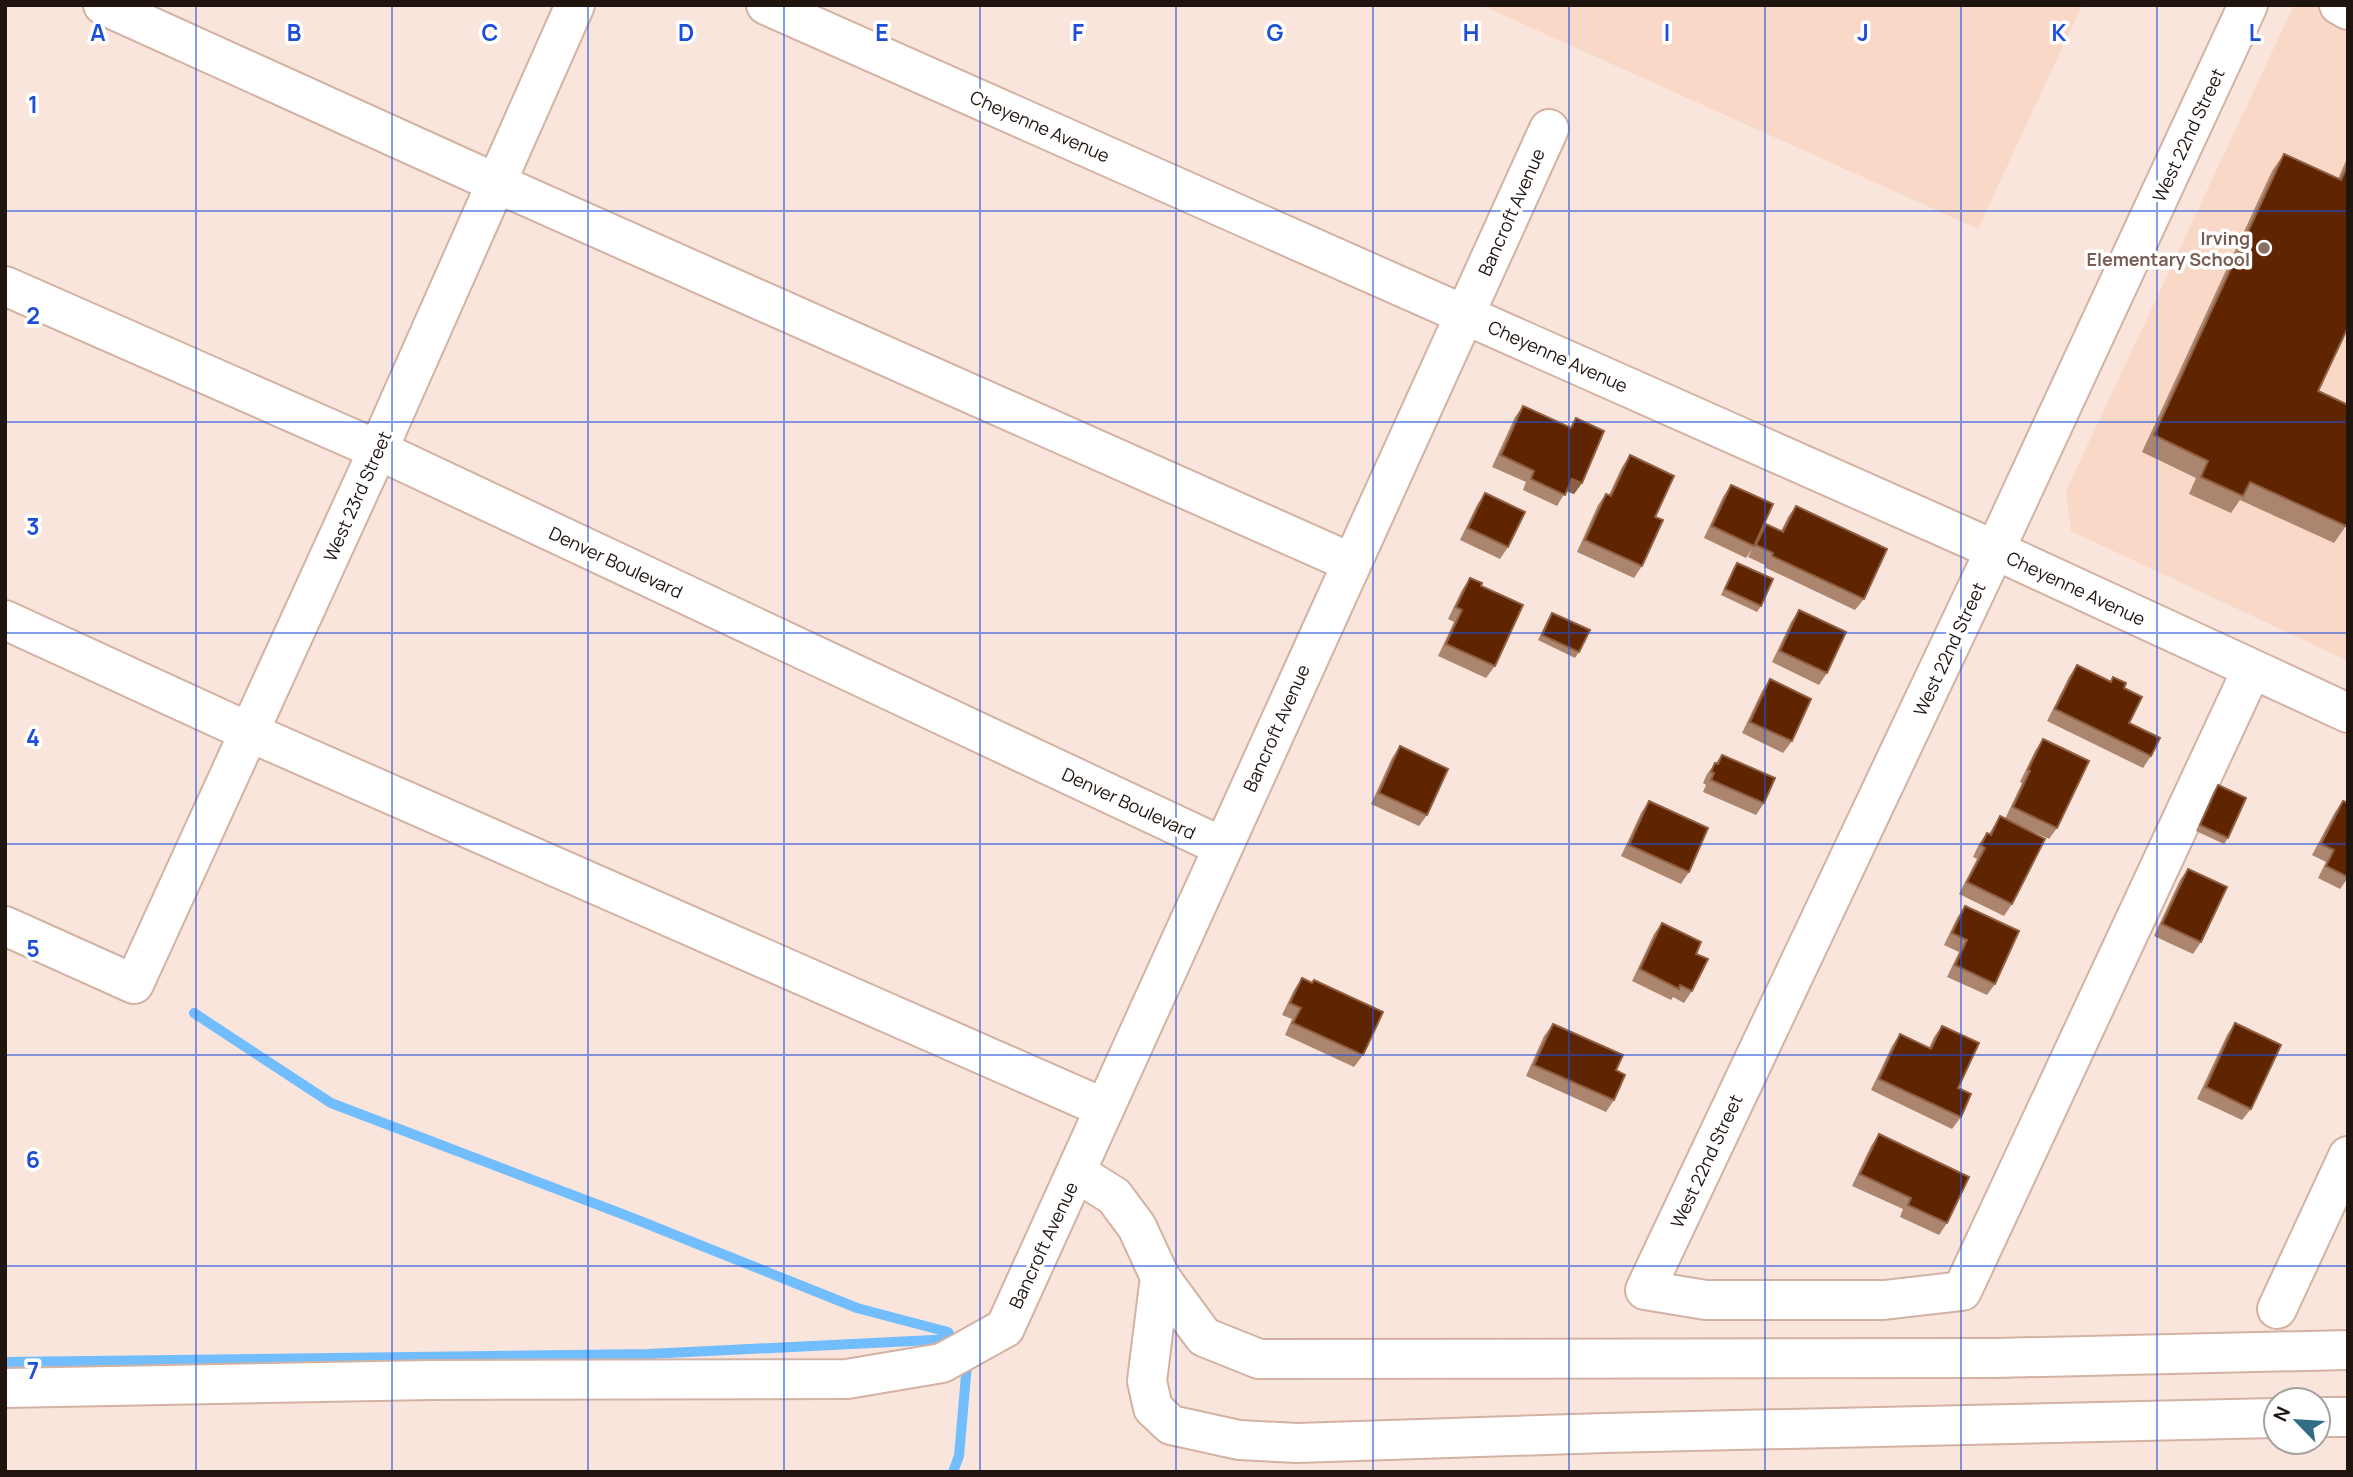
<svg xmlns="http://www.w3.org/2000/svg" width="2353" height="1477" viewBox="0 0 2353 1477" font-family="Manrope,sans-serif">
  <rect width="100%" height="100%" fill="#fae5dc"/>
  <path fill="#f9d8c8" d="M1481 5H2082L1978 229Z
    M2294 5H2348V661L2071 531 2066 491Z"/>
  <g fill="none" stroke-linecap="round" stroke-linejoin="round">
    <path stroke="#71bdfe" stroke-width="10" d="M194 1013 331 1103 630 1217 857 1308 948 1332 967 1364 959 1456 953 1472
      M5 1362 648 1354 953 1339"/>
    <defs>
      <path id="minor" d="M103 5 496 183 1352 563
        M766 5 1995 550 2348 713
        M2248 5 1995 550 1645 1290 1706 1300H1884L1962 1291 2252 669
        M2339 5 2348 10
        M5 286 378 450 1223 847
        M5 620 249 732 1104 1108
        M5 926 134 984 378 450 575 5
        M1077 1173 1114 1196 1137 1227 1160 1277 1204 1337 1259 1359 1995 1358 2348 1350
        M1160 1277 1147 1381 1153 1408 1171 1425 1239 1440 1297 1443 1605 1433 2276 1418
        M2277 1309 2348 1156
        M5 1388 431 1380 847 1379 942 1363 1005 1328 1549 129
        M2318 1417H2348"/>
    </defs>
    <use href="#minor" stroke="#d3b2a3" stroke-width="42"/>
    <use href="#minor" stroke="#fff" stroke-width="38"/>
  </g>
  <path fill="#ac856e" d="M2284 154 2338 179 2348 156V327L2318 391 2346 526 2334 543 2240 500 2231 513 2189 494 2196 478 2142 452 2272 171Z
    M1523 406 1570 428 1576 418 1582 483 1574 494 1566 491 1557 506 1523 490 1526 482 1492 467 1515 417Z
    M1630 455 1655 517 1642 566 1634 578 1577 552 1598 505 1606 494 1609 495 1622 467Z
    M1731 485 1760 533 1766 524 1781 531 1788 517 1796 506 1864 599 1855 610 1764 567 1765 565 1748 557 1752 549 1746 558 1704 538 1723 497Z
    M1485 493 1508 547 1500 559 1460 540 1477 505Z
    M1737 563 1761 606 1757 612 1721 595 1733 569Z
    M1470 578 1481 586 1495 666 1486 678 1438 656 1454 622 1448 619 1462 590Z
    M1799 610 1827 673 1819 685 1772 662 1791 622Z
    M1552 613 1579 652 1575 658 1538 640 1548 619Z
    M2077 665 2110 682 2113 677 2124 688 2129 723 2151 756 2143 768 2047 721 2069 677Z
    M1770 679 1792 741 1783 753 1742 733 1762 691Z
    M2043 739 2057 828 2049 839 2016 824 2012 904 2004 916 1959 894 1977 859 1973 857 1979 844 1987 833 1989 834 2000 816 2005 819 2022 783 2020 782 2035 751Z
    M1400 746 1427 815 1419 826 1371 804 1392 758Z
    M1722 755 1764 803 1756 815 1703 792 1706 785 1703 783 1707 774Z
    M2218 785 2228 838 2224 844 2196 831 2214 791Z
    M1649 801 1689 872 1681 884 1621 856 1641 813Z
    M2343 801 2348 878 2340 889 2318 878 2326 862 2312 855 2335 812Z
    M2188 869 2201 942 2193 954 2154 936 2180 880Z
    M1965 906 1995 984 1987 995 1947 977 1959 952 1944 945 1957 918Z
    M1662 923 1696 954 1692 991 1684 1003 1673 997 1671 1000 1632 981 1654 934Z
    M1302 978 1363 1055 1354 1067 1285 1035 1292 1019 1282 1015 1294 990Z
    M2235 1023 2251 1109 2242 1120 2197 1099 2227 1035Z
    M1553 1024 1616 1070 1614 1100 1606 1112 1526 1076 1544 1036Z
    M1942 1026 1958 1088 1961 1117 1952 1129 1871 1090 1892 1046 1900 1034 1929 1048 1934 1037Z
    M1879 1134 1947 1223 1939 1235 1900 1217 1903 1209 1852 1186 1871 1146Z"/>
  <path fill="#8e5f42" d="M1572 479 1582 483 1574 494 1564 490Z"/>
  <path fill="#5f2500" stroke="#8e5f42" stroke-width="2" d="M2284 154 2341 180 2348 165V327L2318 391 2348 405V522L2346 526 2250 482 2243 496 2201 477 2208 461 2154 435Z
    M1523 406 1571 428 1576 418 1604 431 1582 483 1572 479 1565 495 1531 479 1534 471 1501 455Z
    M1630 455 1674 476 1655 517 1663 520 1642 566 1585 540 1606 494 1611 496Z
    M1731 485 1773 504 1754 546 1712 526Z
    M1485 493 1525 512 1508 547 1468 528Z
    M1796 506 1887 549 1864 599 1772 556 1773 553 1756 545 1766 524 1783 532Z
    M1737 563 1773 579 1761 606 1725 589Z
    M1470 578 1482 583 1481 586 1523 605 1495 666 1446 644 1462 610 1456 607Z
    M1799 610 1846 632 1827 673 1780 651Z
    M1552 613 1590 630 1579 652 1542 635Z
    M2077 665 2111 682 2113 677 2126 683 2124 688 2142 697 2129 723 2160 738 2151 756 2055 709Z
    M1770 679 1811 699 1792 741 1750 722Z
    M2043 739 2089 761 2057 828 2013 807 2030 771 2028 770Z
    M1400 746 1448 769 1427 815 1379 793Z
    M1722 755 1775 778 1764 803 1711 780 1714 773 1711 772 1715 763 1718 764Z
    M2218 785 2246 798 2228 838 2200 825Z
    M1649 801 1708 828 1689 872 1629 845Z
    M2343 801 2348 803V877L2326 866 2334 850 2321 844Z
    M2000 816 2045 839 2012 904 1967 882 1985 848 1981 845 1987 833 1991 835Z
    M2188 869 2227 887 2201 942 2162 924Z
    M1965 906 2019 931 1995 984 1955 965 1967 940 1952 933Z
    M1662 923 1701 942 1696 954 1708 959 1692 991 1680 985 1679 989 1640 969Z
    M1302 978 1312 983 1314 980 1383 1012 1363 1055 1293 1023 1301 1008 1290 1003Z
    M2235 1023 2281 1045 2251 1109 2206 1087Z
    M1553 1024 1623 1055 1616 1070 1625 1075 1614 1100 1534 1065Z
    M1942 1026 1979 1043 1958 1088 1971 1094 1961 1117 1879 1079 1900 1034 1931 1049Z
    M1879 1134 1969 1177 1947 1223 1908 1205 1911 1198 1860 1174Z"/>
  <path fill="none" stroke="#1d4ed8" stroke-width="2" stroke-opacity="0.55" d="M196 5V1472M392 5V1472M588 5V1472M784 5V1472M980 5V1472M1176 5V1472M1373 5V1472M1569 5V1472M1765 5V1472M1961 5V1472M2157 5V1472M5 211H2348M5 422H2348M5 633H2348M5 844H2348M5 1055H2348M5 1266H2348"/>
  <circle fill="#8d6e63" stroke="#fff" stroke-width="2.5" cx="2264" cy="248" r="7"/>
  <g text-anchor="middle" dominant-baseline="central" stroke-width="7" stroke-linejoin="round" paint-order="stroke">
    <g font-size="18" fill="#20140f" stroke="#fff">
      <text transform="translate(1040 126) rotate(24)">Cheyenne Avenue</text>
      <text transform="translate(2188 135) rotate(-65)">West 22nd Street</text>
      <text transform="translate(1511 212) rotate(-66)">Bancroft Avenue</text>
      <text transform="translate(1558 356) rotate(24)">Cheyenne Avenue</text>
      <text transform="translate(357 496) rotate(-66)">West 23rd Street</text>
      <text transform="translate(616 562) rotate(25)">Denver Boulevard</text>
      <text transform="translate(2076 588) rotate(25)">Cheyenne Avenue</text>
      <text transform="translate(1949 649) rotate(-65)">West 22nd Street</text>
      <text transform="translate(1276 728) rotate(-66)">Bancroft Avenue</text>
      <text transform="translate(1129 803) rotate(25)">Denver Boulevard</text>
      <text transform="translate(1706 1161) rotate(-65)">West 22nd Street</text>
      <text transform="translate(1043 1245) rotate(-65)">Bancroft Avenue</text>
    </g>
    <g font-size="18" font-weight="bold" fill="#785e54" stroke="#fff" text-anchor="end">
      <text x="2250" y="238">Irving<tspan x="2250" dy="21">Elementary School</tspan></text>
    </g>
  </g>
  <g font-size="23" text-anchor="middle" font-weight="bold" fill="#1d4ed8" stroke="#fff" stroke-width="7" stroke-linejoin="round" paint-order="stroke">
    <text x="98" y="41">A</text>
    <text x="294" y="41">B</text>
    <text x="490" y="41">C</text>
    <text x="686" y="41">D</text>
    <text x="882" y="41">E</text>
    <text x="1078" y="41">F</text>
    <text x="1275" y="41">G</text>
    <text x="1471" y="41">H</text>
    <text x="1667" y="41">I</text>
    <text x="1863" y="41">J</text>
    <text x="2059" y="41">K</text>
    <text x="2255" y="41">L</text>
    <text x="33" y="113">1</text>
    <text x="33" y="324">2</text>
    <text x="33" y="535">3</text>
    <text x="33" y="746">4</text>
    <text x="33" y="957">5</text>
    <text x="33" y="1168">6</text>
    <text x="33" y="1379">7</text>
  </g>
  <rect width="2353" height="1477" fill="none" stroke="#20140f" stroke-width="14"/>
  <g transform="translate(2297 1421) rotate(295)"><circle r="33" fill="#ffffff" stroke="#a6a19f" stroke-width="2"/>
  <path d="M0-5L12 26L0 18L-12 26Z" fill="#326d85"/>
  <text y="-10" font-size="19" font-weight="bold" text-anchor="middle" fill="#20140f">N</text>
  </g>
</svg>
